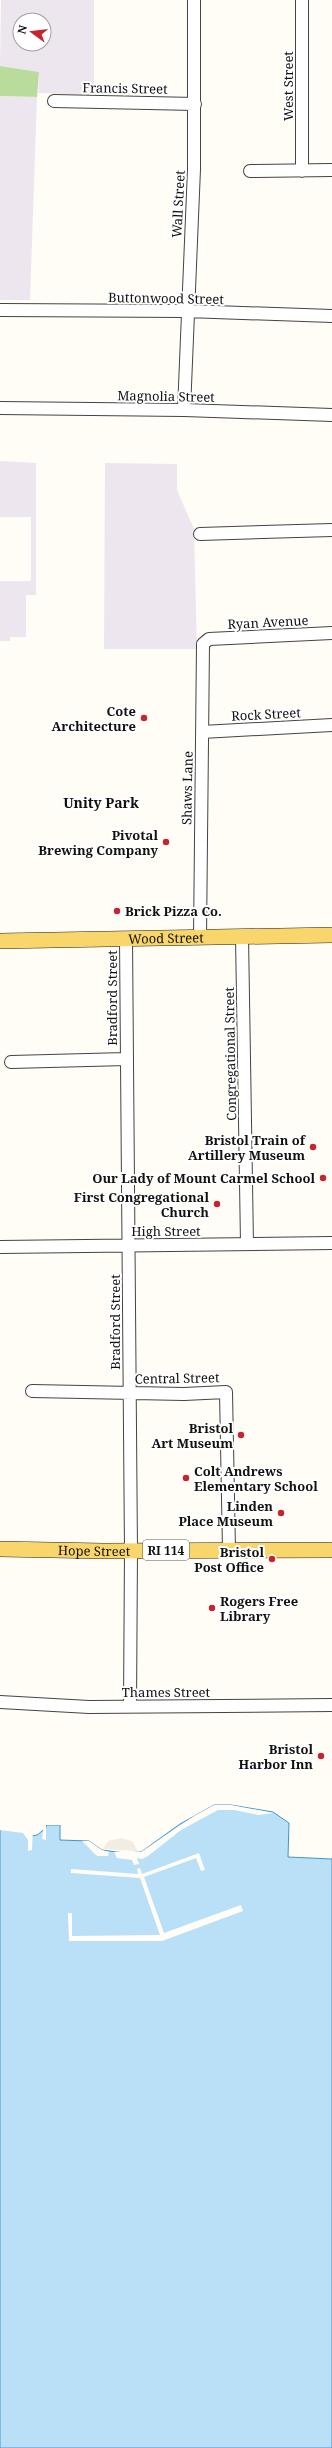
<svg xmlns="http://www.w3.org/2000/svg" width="332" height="2448" viewBox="0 0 332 2448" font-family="'Noto Serif',serif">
  <rect width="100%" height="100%" fill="#fffdf5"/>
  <path fill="#eee6ef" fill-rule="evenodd" d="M1 0H94V95L38 93 39 72 0 66ZM20 20H44V44H20Z
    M0 96 37 97 30 300H0Z
    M0 461 36 463V595H26V637H10V641H0V581H31V517H0Z
    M105 463 177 464V490L194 529 197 649H104Z"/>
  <path fill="#b9dc9c" d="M0 66 39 72 37 97 0 96Z"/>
  <path fill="#f1ede2" d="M122 1838 133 1842 137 1851 103 1849 108 1841Z"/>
  <path fill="#b9e0f7" stroke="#3f96cf" d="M214 1805H231L273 1812 289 1823 288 1857 332 1859V2448H0V1825L2 1827 31 1829V1836L37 1835 46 1828V1825H60V1840L89 1841 102 1850 124 1853 141 1852 180 1824Z"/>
  <path fill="#fffdf5" d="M214 1805H231L274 1813 259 1815 234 1810H218L181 1830 148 1856 142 1859 137 1858 139 1864 134 1865 132 1860 117 1858 114 1852H141L194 1816Z
    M0 1823 4 1826 33 1827 32 1850 28 1851V1840L23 1833 0 1830Z
    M60 1823V1825H46V1840L42 1839 44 1824Z
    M82 1841H89L102 1850 109 1852 108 1856H97Z
    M199 1853 205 1870 201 1871 196 1858 144 1877 164 1933 241 1905 243 1911 162 1941H69L68 1913H72V1936L160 1935 140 1878 71 1873V1869L138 1874 137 1869 140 1868 142 1874Z"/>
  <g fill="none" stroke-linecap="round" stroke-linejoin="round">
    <defs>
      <path id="minor" d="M54 101 195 104
        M250 171 332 170
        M302 171V0
        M0 310 187 311 332 316
        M0 408 184 410 332 415
        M184 410 194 169V0
        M200 534 332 530
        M202 732 332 725
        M242 936 247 1244
        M200 937 203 644 209 639 332 633
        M126 939 131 1551 130 1706
        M11 1062 126 1059
        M0 1247 332 1243
        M32 1391 184 1394 226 1392 229 1550
        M0 1702 89 1707 332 1705"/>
      <g id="major">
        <path id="s1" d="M0 941 332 935"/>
        <path id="s2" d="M0 1549 104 1551 332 1550"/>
      </g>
    </defs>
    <use href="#minor" stroke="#444" stroke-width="14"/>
    <use href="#major" stroke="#222" stroke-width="16"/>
    <use href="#minor" stroke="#fff" stroke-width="12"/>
    <use href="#major" stroke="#f9d66b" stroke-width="15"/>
  </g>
  <g fill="#c4262e" stroke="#fff" stroke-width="1.5">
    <circle cx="144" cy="718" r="4"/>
    <circle cx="166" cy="842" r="4"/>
    <circle cx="117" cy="911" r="4"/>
    <circle cx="313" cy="1147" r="4"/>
    <circle cx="323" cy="1178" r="4"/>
    <circle cx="217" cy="1204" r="4"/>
    <circle cx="241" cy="1435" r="4"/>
    <circle cx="186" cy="1478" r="4"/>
    <circle cx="281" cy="1513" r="4"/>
    <circle cx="272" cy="1559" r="4"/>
    <circle cx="212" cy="1608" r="4"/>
    <circle cx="321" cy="1756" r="4"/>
  </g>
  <g text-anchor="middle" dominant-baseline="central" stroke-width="4" stroke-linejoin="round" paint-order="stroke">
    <rect fill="#fff" stroke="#585858" stroke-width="1" x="143" y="1540" width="46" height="20" rx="3"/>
    <g font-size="12" font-weight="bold" fill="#111">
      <text x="166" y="1550">RI 114</text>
    </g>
    <g font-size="13" fill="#111" stroke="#fff">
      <text transform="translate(288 86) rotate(-90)">West Street</text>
      <text transform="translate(125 88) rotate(1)">Francis Street</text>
      <text transform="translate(178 204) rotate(-87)">Wall Street</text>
      <text transform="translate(166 298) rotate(1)">Buttonwood Street</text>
      <text transform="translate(166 396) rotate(1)">Magnolia Street</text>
      <text transform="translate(268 622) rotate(-3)">Ryan Avenue</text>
      <text transform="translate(266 714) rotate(-3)">Rock Street</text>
      <text transform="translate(187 788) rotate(-89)">Shaws Lane</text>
      <text stroke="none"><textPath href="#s1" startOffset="166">Wood Street</textPath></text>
      <text transform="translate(112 998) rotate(-90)">Bradford Street</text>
      <text transform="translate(230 1054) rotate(-91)">Congregational Street</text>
      <text x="166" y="1231">High Street</text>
      <text transform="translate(115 1322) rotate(-90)">Bradford Street</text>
      <text transform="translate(177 1378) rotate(-1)">Central Street</text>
      <text stroke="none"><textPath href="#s2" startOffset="94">Hope Street</textPath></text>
      <text x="166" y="1692">Thames Street</text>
    </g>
    <g font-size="13" font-weight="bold" fill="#111" stroke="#fff" text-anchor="end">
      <text x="136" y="711">Cote<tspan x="136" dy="15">Architecture</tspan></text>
      <text x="158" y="835">Pivotal<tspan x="158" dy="15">Brewing Company</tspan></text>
      <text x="125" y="911" text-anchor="start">Brick Pizza Co.</text>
      <text x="305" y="1140">Bristol Train of<tspan x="305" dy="15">Artillery Museum</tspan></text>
      <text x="315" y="1178">Our Lady of Mount Carmel School</text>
      <text x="209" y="1197">First Congregational<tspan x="209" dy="15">Church</tspan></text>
      <text x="233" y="1428">Bristol<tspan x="233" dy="15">Art Museum</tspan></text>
      <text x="194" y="1471" text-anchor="start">Colt Andrews<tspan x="194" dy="15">Elementary School</tspan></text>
      <text x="273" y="1506">Linden<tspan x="273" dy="15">Place Museum</tspan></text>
      <text x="264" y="1552">Bristol<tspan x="264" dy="15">Post Office</tspan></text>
      <text x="220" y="1601" text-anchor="start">Rogers Free<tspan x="220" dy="15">Library</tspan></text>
      <text x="313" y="1749">Bristol<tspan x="313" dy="15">Harbor Inn</tspan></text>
    </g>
    <g font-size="14" font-weight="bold" fill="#111" stroke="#fff">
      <text x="101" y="802">Unity Park</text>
    </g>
  </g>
  <g transform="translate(32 32) rotate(285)"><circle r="19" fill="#ffffff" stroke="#a0a0a0"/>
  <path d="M0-3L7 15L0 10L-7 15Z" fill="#c4262e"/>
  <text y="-6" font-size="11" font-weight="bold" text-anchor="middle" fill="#111111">N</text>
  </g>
</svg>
